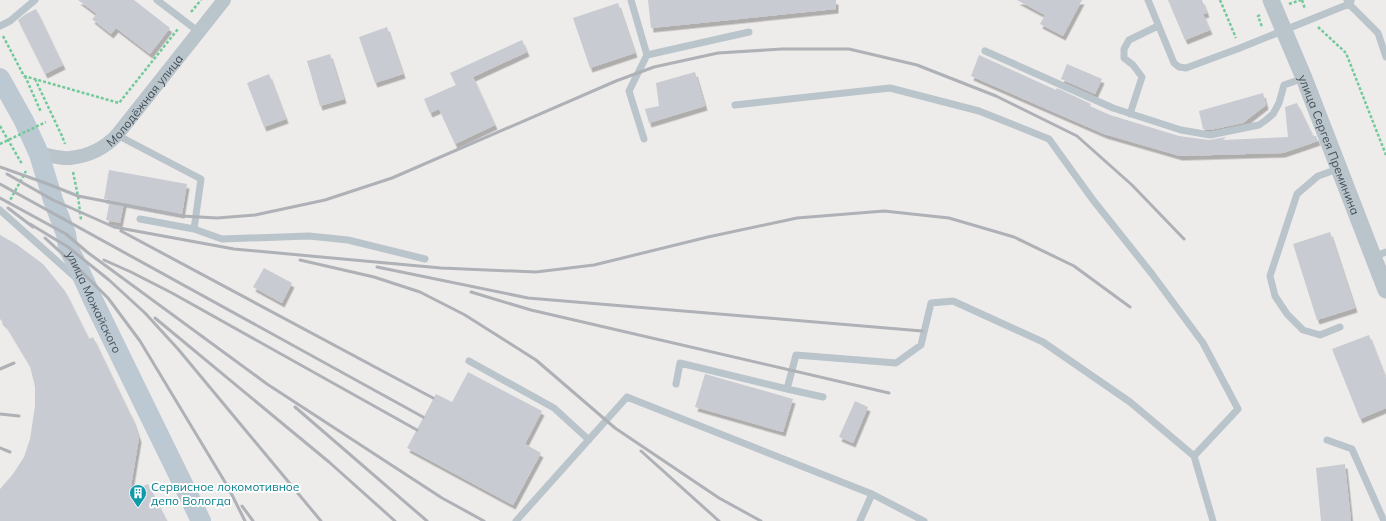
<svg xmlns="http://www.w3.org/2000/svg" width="1386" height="521" viewBox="0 0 1386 521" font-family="Mulish,sans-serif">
  <defs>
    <filter id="shadow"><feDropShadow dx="2.5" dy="4.5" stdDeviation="0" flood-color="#0004"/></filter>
  </defs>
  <rect width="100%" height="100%" fill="#eeebeb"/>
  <path fill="#c8cbd1" filter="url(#shadow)" d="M78 0H134L170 28 150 54 116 28 111 34 92 19 97 14Z
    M648 0H836V9L651 28Z
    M1017 0H1082L1063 36 1040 24 1045 15Z
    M1168 0H1202L1207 13 1203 14 1210 30 1185 40Z
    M618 3 635 53 590 68 573 18Z
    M36 9 63 65 45 74 18 20 26 14Z
    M387 27 403 74 375 83 359 37Z
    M522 40 527 52 473 77 495 125 455 144 439 109 430 113 424 99 456 85 450 73Z
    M330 54 344 99 320 106 307 61Z
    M979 55 1056 90 1057 88 1091 104 1090 106 1110 115 1179 136 1209 140 1226 137 1223 140 1288 137 1285 107 1297 103 1313 136H1316L1318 141 1283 153 1180 156 1104 134 971 76Z
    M1067 64 1102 79 1095 94 1061 79Z
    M695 72 705 106 649 123 645 109 659 106 656 83Z
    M269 74 286 119 264 127 247 83Z
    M1263 93 1266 105 1243 123 1210 130 1203 129 1199 111Z
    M109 170 187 184 182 214 124 203 120 223 106 220 110 200 104 199Z
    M1330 232 1355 308 1317 320 1293 244Z
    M0 235 16 244 43 264 65 291 89 339 93 337 133 420 139 438 130 492 148 484 167 521H0V489L13 474 24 457 30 439 35 406V387L30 366 6 326 0 319Z
    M264 268 292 283 282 303 253 287Z
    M1369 335 1386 379V408L1360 419 1332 349Z
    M468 372 542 411 525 444 541 453 513 505 407 448 436 394 452 402Z
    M705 374 793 399 783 432 695 407Z
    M855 401 868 407 853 443 839 437Z
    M1345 464 1351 521H1321L1316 468Z"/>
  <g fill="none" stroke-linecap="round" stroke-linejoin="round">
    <path stroke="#71ca99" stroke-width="2.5" stroke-dasharray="3 2" stroke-linecap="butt" d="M1220 0 1236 38
      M1302 0 1305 9
      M1289 4 1301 0
      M191 12 201 0
      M1260 15 1258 16 1262 27
      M1318 27 1346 53 1386 155
      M3 36 24 76 119 103 178 29
      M25 76 41 112
      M35 79 62 136 65 144
      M0 126 22 164
      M73 172 78 196 81 220
      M8 204 26 171"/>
    <path stroke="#bac4cb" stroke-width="7" d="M157 0 199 32
      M631 0 647 55 749 32
      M1148 0 1174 63 1179 67 1186 68 1240 48 1349 4 1347 0
      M1351 1 1349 4 1378 33 1386 57
      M0 26 10 21 35 0
      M985 51 1113 108 1181 130 1210 135 1259 125 1266 120 1273 114 1279 103 1284 85 1304 78
      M735 105 890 88 979 111 1049 139 1093 200 1152 274 1203 343 1238 409 1194 456
      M1130 114 1142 77 1133 65 1124 58V49L1129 40 1158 26
      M117 135 201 179 194 229 140 219
      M644 139 629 91 647 55
      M1338 169 1318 176 1297 194 1270 276 1275 296 1287 314 1303 330 1320 335 1340 327
      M0 210 76 278
      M194 229 222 239 309 236 348 240 425 259
      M1373 257 1386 252
      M469 361 554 408 589 440
      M676 384 680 363 787 389
      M823 397 787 389 796 355 896 363 921 345 931 303 953 301 1043 342 1130 402 1194 456 1213 521
      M1327 440 1352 449 1384 521
      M516 521 627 397 872 494
      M860 521 872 494 924 521"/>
    <path stroke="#bac4cb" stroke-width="14" id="s1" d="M39 154C49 155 61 159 70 158 88 156 105 148 117 135L224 0"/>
    <path stroke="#bac4cb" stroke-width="17" id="s2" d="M1271 0 1304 78 1386 290"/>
    <path stroke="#bcc8d2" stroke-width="20" id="s3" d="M0 78 24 121 39 154 53 200 66 234 68 247 79 269 94 302 201 521"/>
    <path stroke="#aeb1b6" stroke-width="3" d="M0 167 48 184 78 196 182 216 217 218 255 215 325 200 392 178 616 81 654 67 718 53 782 49H849L917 65 996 96 1077 136 1132 185 1184 239
      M7 174 53 200 114 227 234 249 441 268 536 272 594 265 708 237 797 218 884 211 949 218 1014 237 1074 266 1130 307
      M0 184 423 417
      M0 198 66 234 87 252 267 384 442 498 484 521
      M8 208 33 227
      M30 224 68 247 109 280 145 313 178 349 321 521
      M121 231 433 398
      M45 238 79 269 108 298 140 341 228 487 245 521
      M104 260 131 272 172 293 417 430
      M300 260 374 277 420 292 465 315 536 360 615 428 719 498 761 521
      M377 267 528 298 922 331
      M471 292 531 310 889 393
      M155 318 329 462 395 521
      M0 369 14 363
      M295 407 427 521
      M0 414 19 416
      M0 448 10 452
      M641 451 719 521
      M242 506 253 521"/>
    <path stroke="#71ca99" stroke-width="2.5" stroke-dasharray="3 2" stroke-linecap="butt" d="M0 144 46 122"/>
  </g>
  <defs>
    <symbol id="building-pin" viewBox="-11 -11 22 30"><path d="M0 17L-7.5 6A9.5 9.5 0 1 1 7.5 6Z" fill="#0f9aa8" stroke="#fff"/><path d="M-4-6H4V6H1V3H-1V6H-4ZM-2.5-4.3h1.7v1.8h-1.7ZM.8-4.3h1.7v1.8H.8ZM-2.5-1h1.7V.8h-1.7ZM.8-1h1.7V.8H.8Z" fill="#fff"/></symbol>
  </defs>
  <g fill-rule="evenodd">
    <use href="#building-pin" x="128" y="483" width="20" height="27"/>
  </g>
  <g text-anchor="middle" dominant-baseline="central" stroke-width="4" stroke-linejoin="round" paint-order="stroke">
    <g font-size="12" fill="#445058" stroke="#fff">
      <text stroke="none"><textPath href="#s1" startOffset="129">Молодёжная улица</textPath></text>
      <text stroke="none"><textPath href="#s2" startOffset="156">улица Сергея Преминина</textPath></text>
      <text stroke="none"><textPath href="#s3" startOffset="244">улица Можайского</textPath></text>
    </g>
    <g font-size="12" fill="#0d838f" stroke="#fff" text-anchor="start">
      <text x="151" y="486">Сервисное локомотивное<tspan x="151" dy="14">депо Вологда</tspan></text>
    </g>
  </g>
</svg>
